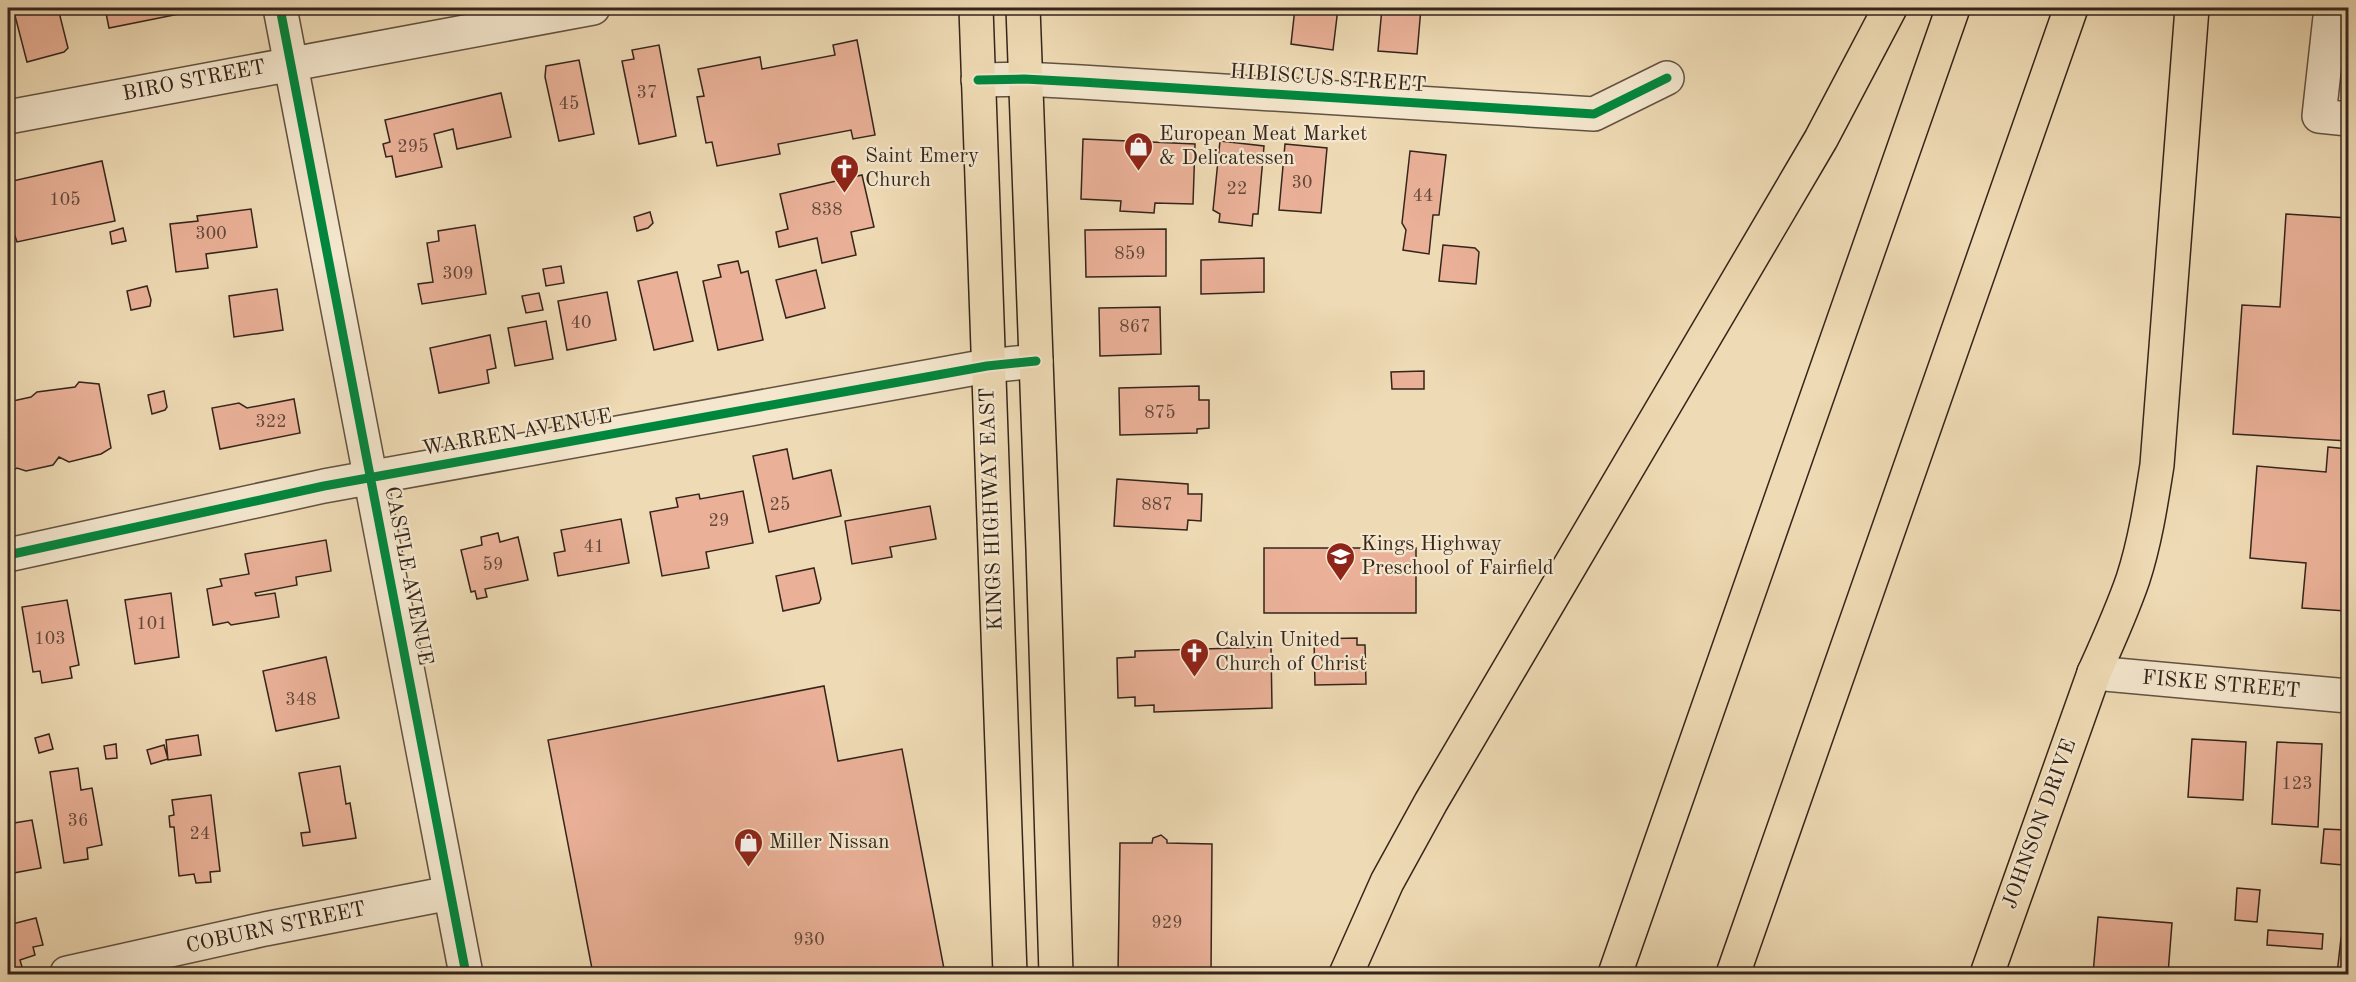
<svg xmlns="http://www.w3.org/2000/svg" width="2356" height="982" viewBox="0 0 2356 982" font-family="'Old Standard TT',serif">
  <rect width="100%" height="100%" fill="#eedab4"/>
  <filter id="stains"><feTurbulence type="fractalNoise" baseFrequency=".00333" numOctaves="4"/><feColorMatrix values="0 0 0 0 .2 0 0 0 0 .09 0 0 0 0 .02 0 0 0 .5 -.17"/></filter>
  <radialGradient id="worn" r=".72"><stop offset=".6" stop-color="#630" stop-opacity="0"/><stop offset="1" stop-color="#630" stop-opacity=".3"/></radialGradient>
  <path fill="#eab198" stroke="#35251b" stroke-width="1.5" d="M13 8H58L68 48 64 52 27 62Z
    M105 8H198L199 10 109 28Z
    M1295 8H1338L1333 50 1291 44Z
    M1382 8H1421L1417 54 1378 51Z
    M857 40 875 135 853 139 851 130 778 144 780 154 717 166 712 142 706 143 697 97 704 96 698 69 760 57 762 69 835 55 833 45Z
    M659 45 676 136 639 144 622 61 634 59 632 50Z
    M579 60 594 134 559 141 545 77 546 66Z
    M501 93 511 137 457 149 453 129 434 134 442 167 396 177 392 156 386 157 383 144 390 142 385 120Z
    M1083 139 1195 144 1193 204 1155 203 1154 213 1120 211 1121 201 1081 199Z
    M1220 141 1264 146 1258 214H1253L1252 226 1219 222 1220 214 1213 210Z
    M1285 144 1327 148 1321 213 1279 210Z
    M1410 151 1446 155 1439 215H1433L1429 254 1403 250 1406 230 1402 223Z
    M102 161 115 221 17 242 14 233 8 234V182Z
    M862 175 874 227 851 232 856 255 822 263 817 238 779 247 776 232 788 229 780 194Z
    M251 209 257 247 206 254 208 268 176 272 170 224 198 221 197 216Z
    M650 212 653 223 648 228 637 231 634 217Z
    M2286 214 2348 218V441L2233 434 2242 305 2280 307Z
    M475 225 486 294 422 304 418 284 433 282 427 243 439 241 438 231Z
    M123 228 126 241 112 244 110 232Z
    M1166 229V276L1086 277 1085 230Z
    M1443 245 1475 248 1479 252 1476 284 1439 281Z
    M1264 258V292L1201 294V260Z
    M738 261 741 273 748 271 763 340 718 350 703 281 721 277 718 265Z
    M561 266 564 283 546 286 543 269Z
    M816 270 825 308 786 318 776 280Z
    M677 272 693 341 654 350 638 281Z
    M147 286 151 300 150 306 131 310 127 291Z
    M277 289 283 330 234 337 229 296Z
    M607 292 616 340 567 350 558 301Z
    M539 293 543 310 526 313 522 296Z
    M1160 307 1161 354 1100 356 1099 308Z
    M546 321 553 359 515 366 508 328Z
    M490 335 496 368 487 370 489 383 439 393 430 348Z
    M1424 371V389H1392L1391 372Z
    M79 382 99 384 111 448 101 454 69 462 59 457 53 465 26 471 17 468 8 474V402L31 397 37 392 75 387Z
    M1199 386V400H1209V428L1197 429V433L1120 435 1119 388Z
    M164 391 167 407 165 410 152 414 148 395Z
    M294 399 300 433 220 449 212 408 239 403 247 408Z
    M2328 447 2348 449V580L2346 611 2302 608 2306 563 2250 558 2257 466 2326 472Z
    M787 449 793 479 831 470 841 516 769 532 753 456Z
    M1117 479 1188 484V494H1202L1201 521 1188 520 1187 530 1114 526Z
    M743 491 753 543 706 552 709 568 662 576 650 512 678 507 676 498 699 494 700 499Z
    M930 506 936 539 890 547 892 557 852 564 845 521Z
    M621 519 629 563 558 576 554 553 565 551 561 530Z
    M498 533 500 542 518 537 528 580 485 589 487 597 477 599 475 591 471 592 461 550 482 545 481 537Z
    M326 540 331 571 296 577 297 585 255 593 256 596 275 593 279 617 231 625 228 622 213 625 207 589 222 586 220 579 249 574 245 554Z
    M1264 548H1416V613H1264Z
    M814 568 821 599 819 603 783 611 776 576Z
    M171 593 179 657 135 664 125 600Z
    M67 600 79 665 70 667 72 678 42 683 40 671 33 672 22 607Z
    M1357 638V645H1365L1366 684 1315 685 1314 639Z
    M1271 647 1272 708 1154 712V705L1135 706V697L1118 698 1117 658 1135 657V651Z
    M326 657 339 718 276 731 263 671Z
    M824 686 838 761 902 749 945 974H593L548 740Z
    M49 734 53 749 39 753 35 738Z
    M198 735 201 755 168 760 166 740Z
    M2192 739 2246 742 2243 800 2188 797Z
    M2277 742 2322 744 2318 827 2272 824Z
    M116 744 117 758 106 759 104 746Z
    M164 745 168 759 151 764 147 750Z
    M340 766 346 804 350 803 356 838 303 846 301 833 310 832 299 773Z
    M78 768 81 790 92 788 102 845 87 848 88 859 64 863 50 772Z
    M211 795 220 871 210 872 211 882 196 883 194 874 179 876 174 827H170L169 816 174 815 172 800Z
    M32 820 41 868 8 874V824Z
    M2324 829 2346 830 2343 865 2321 863Z
    M1161 835 1167 840V843L1212 844 1211 974H1118L1120 843H1152L1153 838Z
    M2237 888 2260 890 2257 922 2235 920Z
    M2098 917 2172 923 2168 974H2093Z
    M36 918 43 945 33 947 35 955 20 960 24 974H8V925Z
    M2268 930 2323 934 2322 949 2267 945Z
    M2341 938 2348 939V974H2337Z"/>
  <g fill="none" stroke-linecap="round" stroke-linejoin="round">
    <defs>
      <path id="minor" d="M280 8 466 974
        M2331 8 2319 116 2348 119
        M978 80 1024 79 1081 82 1594 114 1667 78
        M8 117 593 8
        M8 555 324 486 932 376 987 366 1036 361
        M2094 673 2348 696
        M67 973 265 929 450 893"/>
      <path id="major" d="M976 8 1010 974
        M1023 8 1043 549 1056 974
        M1987 974 2094 673"/>
      <path id="highway" d="M2094 673C2108 642 2122 611 2133 579 2145 542 2151 503 2157 465L2192 8
        M1346 974 1387 882 1431 802 1821 139 1890 8
        M1615 974 1953 8
        M1733 974 2071 8"/>
    </defs>
    <use href="#minor" stroke="#635241" stroke-width="36"/>
    <use href="#major" stroke="#35251b" stroke-width="36"/>
    <use href="#highway" stroke="#35251b" stroke-width="36"/>
    <use href="#minor" stroke="#f4e7ce" stroke-width="33"/>
    <use href="#major" stroke="#eedab4" stroke-width="33"/>
    <use href="#highway" stroke="#eedab4" stroke-width="33"/>
    <defs>
      <path id="cycleway" d="M280 8 466 974
        M978 80 1024 79 1081 82 1594 114 1667 78
        M8 555 324 486 932 376 987 366 1036 361"/>
    </defs>
    <use href="#cycleway" stroke="#f4e7ce" stroke-width="13"/>
    <use href="#cycleway" stroke="#00873e" stroke-width="9"/>
  </g>
  <defs>
    <symbol id="shop-pin" viewBox="-11 -11 22 30"><path d="M0 17L-7.5 6A9.5 9.5 0 1 1 7.5 6Z" fill="#8f2418" stroke="#f4e7ce"/><path d="M-5-2.5h2.3a2.7 3.5 0 0 1 5.4 0H5L5.5 6h-11ZM-1.5-2.5h3a1.5 2.3 0 0 0-3 0Z" fill="#fff"/></symbol>
    <symbol id="church-pin" viewBox="-11 -11 22 30"><path d="M0 17L-7.5 6A9.5 9.5 0 1 1 7.5 6Z" fill="#8f2418" stroke="#f4e7ce"/><path d="M-1.2-6h2.4v3.5h3.3v2.4h-3.3V6h-2.4V-.1h-3.3v-2.4h3.3Z" fill="#fff"/></symbol>
    <symbol id="school-pin" viewBox="-11 -11 22 30"><path d="M0 17L-7.5 6A9.5 9.5 0 1 1 7.5 6Z" fill="#8f2418" stroke="#f4e7ce"/><path d="M0-5L7-2L0 1L-7-2ZM-4 1L0 2.5L4 1V4Q0 6-4 4Z" fill="#fff"/></symbol>
  </defs>
  <g fill-rule="evenodd">
    <use href="#shop-pin" x="1122" y="130" width="33" height="45"/>
    <use href="#church-pin" x="828" y="152" width="33" height="45"/>
    <use href="#school-pin" x="1324" y="540" width="33" height="45"/>
    <use href="#church-pin" x="1178" y="636" width="33" height="45"/>
    <use href="#shop-pin" x="732" y="826" width="33" height="45"/>
  </g>
  <g text-anchor="middle" dominant-baseline="central" stroke-width="4.5" stroke-linejoin="round" paint-order="stroke">
    <g font-size="18" fill="#62483a">
      <text x="647" y="93">37</text>
      <text x="569" y="104">45</text>
      <text x="413" y="147">295</text>
      <text x="1302" y="183">30</text>
      <text x="1237" y="189">22</text>
      <text x="1423" y="196">44</text>
      <text x="65" y="200">105</text>
      <text x="827" y="210">838</text>
      <text x="211" y="234">300</text>
      <text x="1130" y="254">859</text>
      <text x="458" y="274">309</text>
      <text x="581" y="323">40</text>
      <text x="1135" y="327">867</text>
      <text x="1160" y="413">875</text>
      <text x="271" y="422">322</text>
      <text x="780" y="505">25</text>
      <text x="1157" y="505">887</text>
      <text x="719" y="521">29</text>
      <text x="594" y="547">41</text>
      <text x="493" y="565">59</text>
      <text x="152" y="624">101</text>
      <text x="50" y="639">103</text>
      <text x="301" y="700">348</text>
      <text x="2297" y="784">123</text>
      <text x="78" y="821">36</text>
      <text x="200" y="834">24</text>
      <text x="1167" y="923">929</text>
      <text x="809" y="940">930</text>
    </g>
    <g font-size="21" fill="#35251b" stroke="#f4e7ce">
      <text transform="translate(1328 79) rotate(4)">HIBISCUS STREET</text>
      <text transform="translate(194 81) rotate(-11)">BIRO STREET</text>
      <text transform="translate(517 433) rotate(-10)">WARREN AVENUE</text>
      <text transform="translate(992 509) rotate(-92)">KINGS HIGHWAY EAST</text>
      <text transform="translate(408 576) rotate(79)">CASTLE AVENUE</text>
      <text transform="translate(2221 685) rotate(5)">FISKE STREET</text>
      <text transform="translate(2040 824) rotate(-70)">JOHNSON DRIVE</text>
      <text transform="translate(276 928) rotate(-12)">COBURN STREET</text>
    </g>
    <g font-size="21" fill="#35251b" stroke="#f4e7ce" text-anchor="start">
      <text x="1159" y="134">European Meat Market<tspan x="1159" dy="24">&amp; Delicatessen</tspan></text>
      <text x="865" y="156">Saint Emery<tspan x="865" dy="24">Church</tspan></text>
      <text x="1361" y="544">Kings Highway<tspan x="1361" dy="24">Preschool of Fairfield</tspan></text>
      <text x="1215" y="640">Calvin United<tspan x="1215" dy="24">Church of Christ</tspan></text>
      <text x="769" y="842">Miller Nissan</text>
    </g>
  </g>
  <rect width="2356" height="982" fill="none" stroke="#eedab4" stroke-width="30"/>
  <rect x="9" y="9" width="2338" height="964" fill="none" stroke="#35251b" stroke-width="3"/>
  <rect x="15" y="15" width="2326" height="952" fill="none" stroke="#35251b" stroke-width="1.5"/>
  <rect width="100%" height="100%" filter="url(#stains)"/>
  <rect width="100%" height="100%" fill="url(#worn)"/>
</svg>
